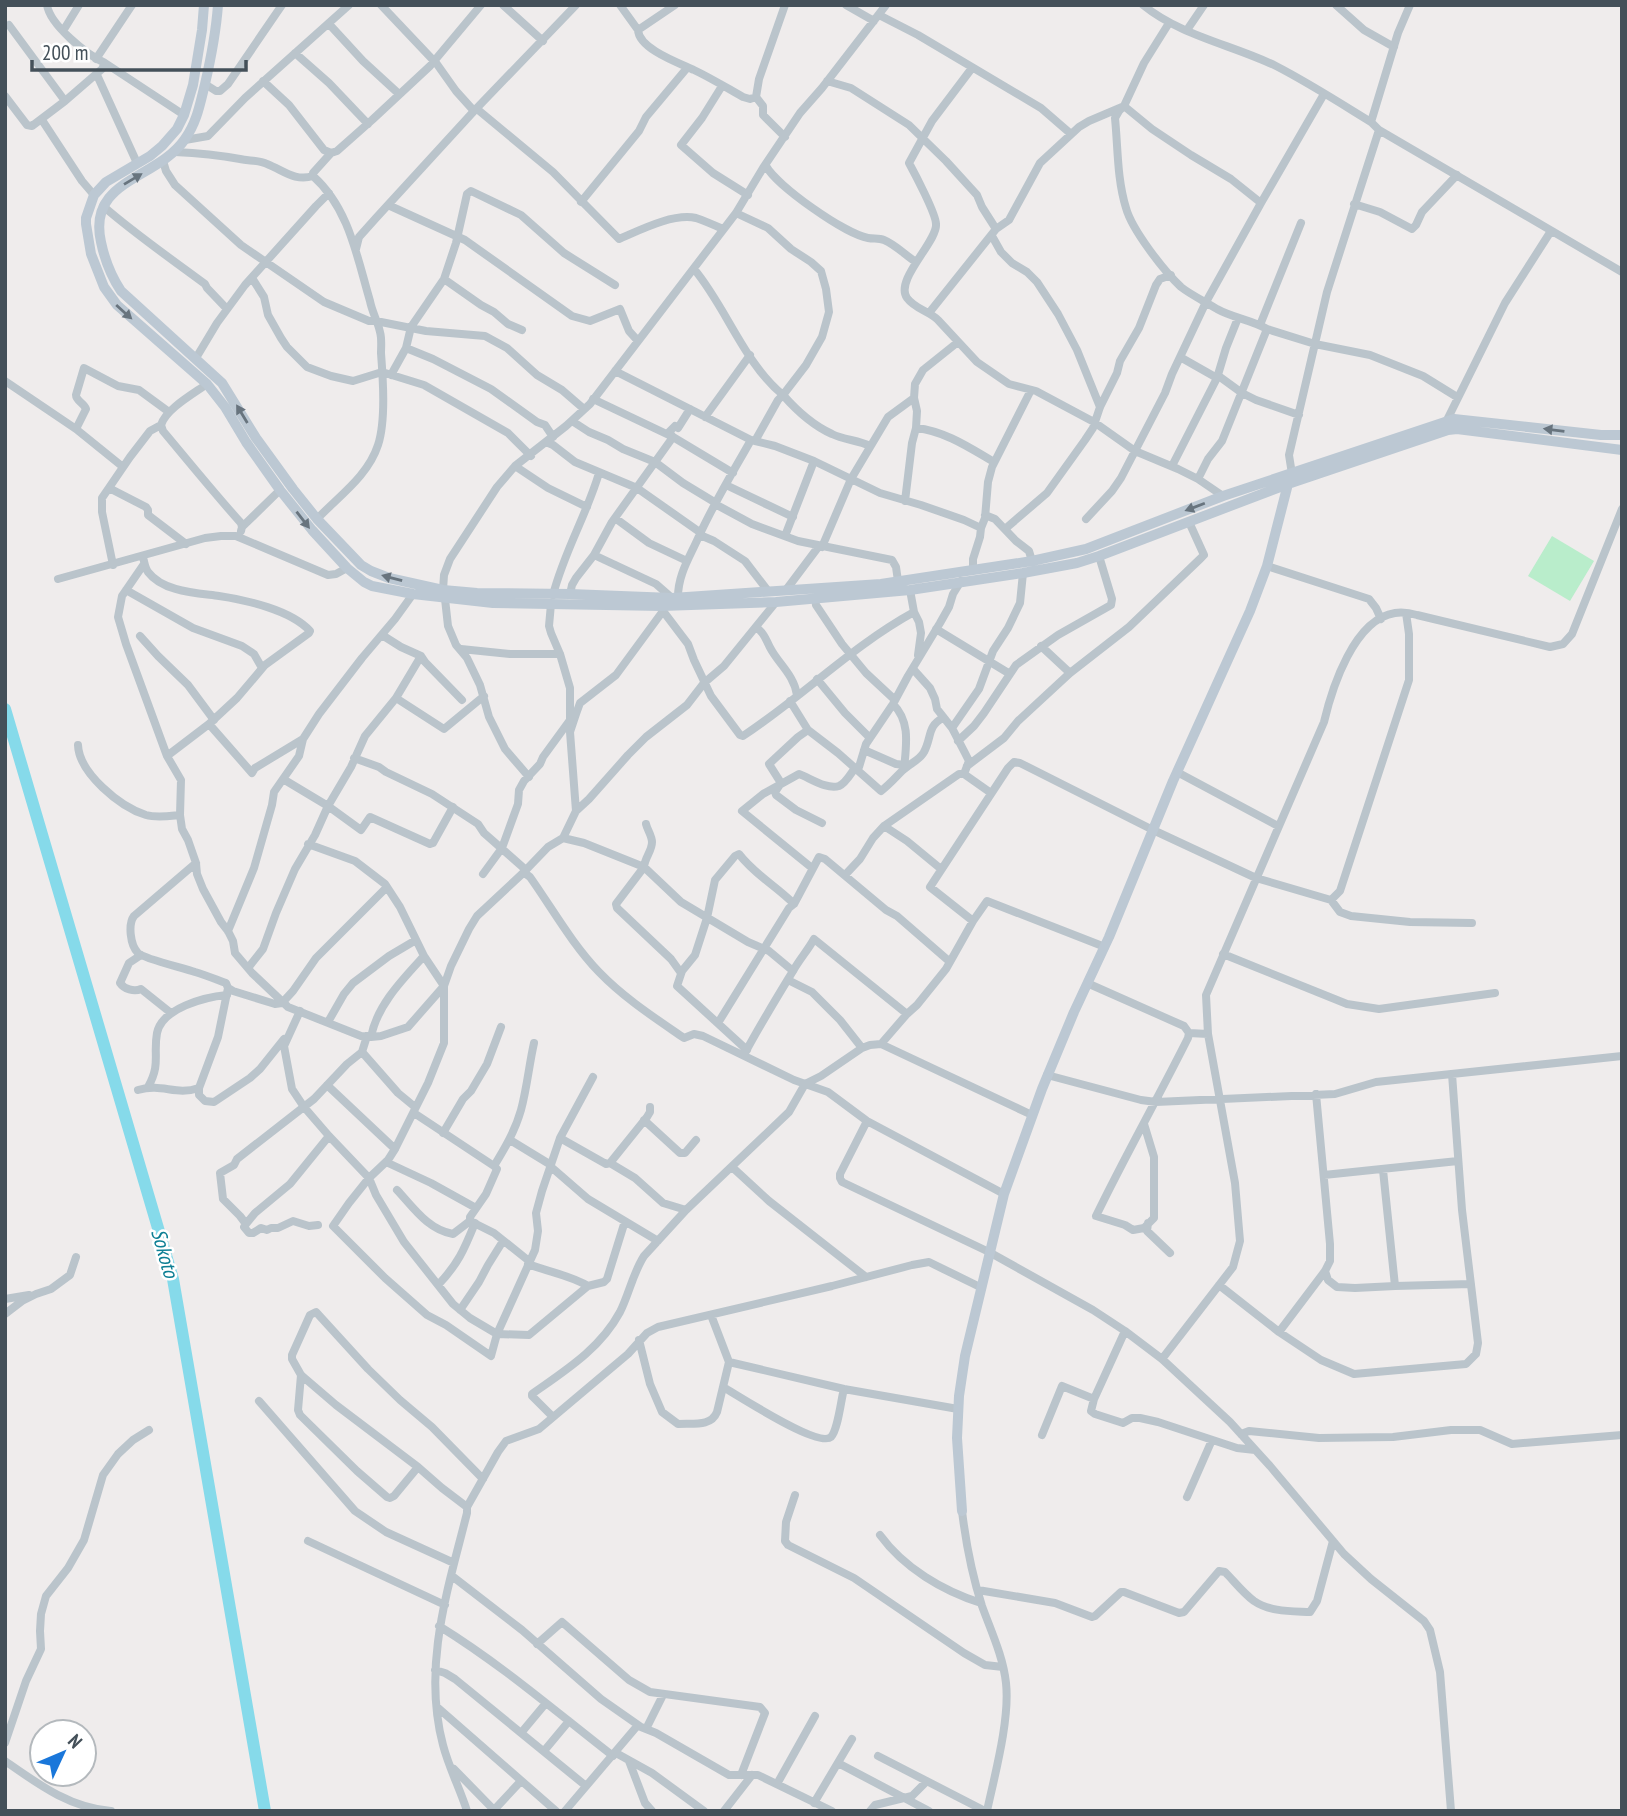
<svg xmlns="http://www.w3.org/2000/svg" width="1627" height="1816" viewBox="0 0 1627 1816" font-family="'PT Sans Narrow',sans-serif">
  <rect width="100%" height="100%" fill="#efecec"/>
  <path fill="#b9edcb" d="M1552 536 1594 561 1570 601 1528 576Z"/>
  <g fill="none" stroke-linecap="round" stroke-linejoin="round">
    <path stroke="#86daea" stroke-width="12" d="M5 709 173 1279 265 1811"/>
    <path stroke="#bac4cb" stroke-width="8" d="M381 5 434 61
      M503 5 543 41
      M620 5 638 30 675 5
      M846 5 874 21
      M1143 5C1181 36 1233 45 1276 66 1309 83 1340 103 1371 122L1379 130 1622 272
      M1336 5 1364 30 1394 47
      M879 15 918 35 1041 108 1071 134
      M1169 23 1144 63 1124 106 1119 111 1115 118C1118 148 1117 179 1126 208 1132 230 1164 271 1181 287 1191 295 1206 302 1217 309 1233 318 1252 320 1267 329L1315 344 1370 355 1423 376 1457 397
      M329 24 363 61 399 94
      M9 25 65 101
      M638 30C639 49 679 63 694 70 711 78 727 88 743 97L750 99 756 97
      M1187 30 1204 5
      M63 31 79 5
      M295 53 329 83 368 124
      M96 59 132 5
      M434 60 456 91 474 111
      M105 63 184 115
      M972 68 932 121 909 163C915 174 936 214 936 224 938 241 894 280 907 298 915 309 929 311 938 320L977 362 1009 384 1036 391 1094 422 1135 451 1178 469 1198 479 1223 496
      M97 75 137 163
      M263 81 289 105 324 150 331 153
      M827 81 851 88 909 125 946 161 977 195 982 207 996 229
      M205 84 216 91H220L228 84 282 5
      M722 86 702 118 681 145 713 173 748 195
      M5 96 27 125 32 126 65 101 102 69 105 63C87 55 50 25 47 5
      M477 109 553 172 619 239C640 230 673 213 696 218 705 221 714 225 723 229
      M42 120 82 181 94 195
      M1371 122 1398 33 1410 5
      M785 137 763 115V106L756 97 759 79 785 5
      M185 140 208 136 245 98 349 5
      M175 152C197 153 218 155 240 159 249 161 259 160 267 164 283 170 295 182 313 176V173L331 153 337 151 372 120 430 66 481 5
      M163 161 166 171 175 185 241 245 324 302 369 321H376L426 331 485 336 507 348 537 375 562 390 584 409
      M766 166C777 186 845 234 868 238 874 239 879 238 884 240 896 245 905 255 916 262
      M313 176C349 208 357 257 370 301 372 312 378 322 380 332 382 339 381 347 381 353 383 379 386 421 378 445 368 476 339 496 317 519
      M581 202 639 131 646 117 687 68
      M1261 203 1324 94
      M1354 204 1380 212 1412 229 1416 225 1422 212 1457 175
      M388 205 465 240 572 316 590 321 620 309 629 331 638 341
      M103 206C135 234 170 258 205 284L207 288 227 309
      M736 213 768 228 791 249 811 262 821 271 826 289 829 312 822 337 806 365 783 395C797 411 812 425 832 434 844 440 858 440 870 446
      M992 236 1001 252 1012 263 1027 272 1037 282 1058 314 1077 350 1100 407
      M356 249 359 237 376 218 474 111 576 5
      M694 269C726 307 744 363 783 395L778 400 755 441
      M252 278 264 297 268 315 281 338 287 347 307 367 331 376 353 381 382 372 424 385 508 433 531 456
      M444 279 481 305 494 312 508 324 522 330
      M929 313 996 229 1009 220 1040 163 1079 127 1089 121 1122 107
      M1260 325 1301 223
      M406 348 433 359 491 389 537 422 545 425 553 437
      M1180 357 1217 378 1220 377 1242 393 1256 400 1299 415
      M196 358 217 323 245 285 316 206 329 193
      M615 371 751 440 775 446 814 461 880 493 921 505 964 520 981 528
      M391 375 406 348 411 327 444 279 456 243 467 194 471 191 521 215 564 253 615 285
      M5 381 76 429 123 467
      M593 399 673 437 733 473
      M705 417 750 355
      M1447 420 1505 303 1551 231
      M572 421 589 432 608 440 623 449 655 462 683 483 716 503
      M161 425 163 431C189 462 214 493 241 523L242 527
      M916 428C945 431 970 448 994 462
      M76 429 86 409C84 403 76 401 76 395L84 368 118 386 139 390 169 412
      M546 442 553 445 575 462 637 488 701 533
      M515 466 548 488 587 507
      M1172 466 1217 378 1226 348 1238 318
      M1292 474 1289 455 1327 292 1379 130
      M1198 479 1208 459 1222 441 1267 329
      M726 485 793 517
      M109 488 146 507 148 510V515L186 544
      M905 501 912 443 916 428 917 411 914 398 915 384 923 370 958 342
      M715 504 752 524 798 541 892 560 896 567 898 581
      M985 515 995 519 1016 541 1029 551 1032 561
      M615 518 649 543 687 561
      M1086 519 1112 491 1121 478 1165 393 1172 374 1206 302 1261 203 1231 179 1191 155 1152 129 1124 106
      M1005 529 1047 493 1085 440 1093 428 1100 407 1117 373 1120 361 1139 328 1156 285 1160 279 1171 275
      M241 531 242 527 280 490
      M700 535 714 541 745 561 768 591
      M785 536 814 461
      M822 547 851 479 888 417 914 398
      M594 555 656 584 672 598
      M143 557C144 561 145 568 148 572 163 592 197 593 219 596 246 600 291 610 310 631L309 633 265 665 237 698 209 724 167 756
      M144 564 122 596 118 617 126 644 167 756 181 780 180 815 182 829 188 840 196 863 197 874 203 889 221 922 228 931 233 941 235 953 252 973 288 1007 361 1036 371 1037 381 1036 408 1027 444 986 451 966 469 929 477 916 522 874 548 847 563 838 576 811 589 799 628 755 646 737 687 705 704 683 724 666 776 602
      M113 565 102 512V498L130 457 150 431 161 425C166 409 193 394 207 384
      M1267 566 1369 599 1376 608 1381 619
      M973 570V559L980 537 981 528 985 518 988 482 992 467 1031 390
      M58 579 205 538 221 536H236L328 575 336 574 347 568
      M126 590 193 628 242 646 254 654 262 668
      M443 590 444 575 450 559 497 487 515 466 566 426 590 404 736 213 763 168 800 113 822 88 886 5
      M786 590 819 546
      M910 590 914 612 919 622 921 633 918 655
      M570 594 572 585 576 578 594 555 612 522 673 437 669 432 675 426 678 428 690 409
      M553 595C564 552 587 514 599 473
      M678 597C678 574 690 557 699 536 714 503 733 472 751 440
      M445 599 448 626 456 645 467 658 480 685 489 717 505 749 529 777
      M815 599 816 605 842 644 866 673 895 700
      M662 606 663 611 688 644 694 660 711 696 740 735 743 736C802 697 852 646 914 612
      M757 628C766 634 766 642 772 651 781 666 794 676 797 695
      M936 629 1010 674
      M382 635 401 647 421 656 425 662 462 700
      M140 636 158 656 188 685 214 720
      M1041 646 1070 673
      M461 649 510 654H560
      M817 679 845 713 870 738
      M396 698 444 729 484 696
      M893 704C911 722 906 746 904 769
      M209 724 252 773 255 768 303 739
      M952 728 979 689 993 651 1008 628 1020 603 1023 573
      M808 730 838 753 881 791C889 785 895 778 902 771 909 764 920 760 924 752 932 737 927 726 943 718
      M958 741 974 726 984 713 1016 665 1058 635 1111 605 1112 599 1099 556
      M78 745C79 773 120 807 146 815 157 818 169 816 180 815
      M864 750 896 764 905 765
      M354 758 379 767 386 772 432 794 478 824 484 833 526 870
      M967 766 1004 738 1018 721 1070 673 1129 627 1200 559 1204 555 1189 522
      M1177 772 1278 826
      M964 774 991 793
      M283 779 328 806 361 830 370 817 430 844 433 843 453 807
      M781 783 769 764 798 737 808 730 790 701
      M779 786 775 792 776 795 796 810 822 823
      M576 811 570 732 576 714 580 703 616 675 663 611
      M646 824C647 829 652 836 652 842 652 851 645 857 644 867L616 904 617 908 671 959 681 973
      M884 826 907 841 941 869
      M563 838 584 843 644 867 681 902 748 942 769 951 793 971
      M308 844 355 861 385 884 400 907 424 956 444 986V1043L428 1083 395 1149 388 1160 369 1178 349 1203 333 1226 385 1278 427 1315 446 1325 491 1356 497 1334 535 1250 538 1231 536 1213 542 1191 560 1138 593 1077
      M196 863 134 916C128 924 130 945 138 953 144 959 184 968 195 972 205 975 215 979 226 983L228 988 233 991 275 1004 282 1003 293 991 316 958 387 887
      M812 868 742 811 763 794 799 774C810 778 827 790 839 786 846 783 851 773 855 768L859 767 866 744 893 704 908 676 940 623 949 607 953 594 961 581
      M483 874 502 848 518 804 519 790 524 781 540 764 543 757 570 720V688L560 654 551 633 549 626 551 604
      M522 874H526L530 877C552 908 572 944 599 972 624 998 655 1018 684 1038L694 1034 703 1036 794 1080 828 1092 867 1121 1004 1194
      M845 875 860 859 873 838 884 826 959 774H964L969 761 965 753 952 728 937 709 935 699 930 688 913 669
      M1331 900 1340 912 1351 916 1410 922 1472 923
      M973 921 930 887 1008 768 1014 762 1020 763 1153 830 1256 878 1331 900 1340 891 1409 680V634L1406 613
      M228 931 254 868 272 805 274 792 299 756 303 739 319 714 362 658 395 619 413 594
      M1223 954 1347 1004 1379 1009 1495 993
      M141 955 129 963 120 983C124 989 134 992 141 989L171 1013
      M248 968 263 949 276 913 295 869 315 835 328 806 351 767 365 736 396 698 421 656
      M788 980 812 992 840 1020 862 1048
      M1087 983 1184 1026 1189 1033 1208 1034
      M228 988 218 1037 199 1088V1095L205 1101 214 1102 250 1078 260 1069 284 1039
      M300 1011 284 1046 292 1089 304 1107 329 1136 369 1178 376 1195 404 1242 453 1304 470 1318 497 1334 529 1335 588 1286 604 1282 607 1279 625 1221
      M328 1022 344 994 353 983 389 956 416 940
      M718 1023 789 908 794 904 819 857 825 859 886 910 897 916 950 962
      M371 1037C377 1005 403 979 424 956
      M881 1044 907 1014 917 1005 946 969 973 921 987 901 1105 947
      M747 1050 677 986 682 971 695 955 707 918 715 880 735 856 739 854C754 874 776 886 794 904
      M362 1052 398 1093 415 1107
      M745 1053C760 1025 776 999 793 971 799 960 808 950 814 939L907 1014
      M1047 1075 1141 1100 1156 1102 1335 1094 1376 1082 1622 1056
      M327 1085 395 1149
      M148 1087C161 1064 153 1055 157 1033 162 1008 205 997 227 995
      M138 1090C163 1083 175 1096 199 1088
      M414 1113 494 1166
      M644 1120 680 1153H685L696 1140
      M867 1121 840 1174V1178L842 1182 989 1252 1093 1310 1125 1331 1162 1359 1230 1422 1270 1466 1344 1554 1371 1579 1424 1621 1430 1630 1440 1672 1451 1811
      M1144 1124 1154 1157V1218L1144 1228 1133 1230 1125 1225 1096 1216C1125 1156 1158 1098 1188 1038L1189 1033
      M443 1133 463 1099 471 1091 487 1064 501 1027
      M329 1136 290 1184 255 1213 246 1224 240 1216 223 1199 220 1173 234 1165 237 1159 314 1099 347 1064 362 1052 367 1036
      M560 1138 606 1164 610 1163 635 1178 663 1203 686 1210
      M510 1140 551 1165
      M386 1162 431 1183 476 1208
      M610 1163 647 1117 650 1112V1107
      M550 1166 588 1199 658 1241
      M732 1167 769 1201 866 1277
      M1383 1170 1395 1286
      M1324 1175 1458 1161
      M397 1190C413 1207 428 1230 453 1234L470 1221
      M1148 1223 1147 1231 1170 1253
      M246 1224 244 1227 249 1233H253L261 1228 267 1230 271 1228H278L293 1221 309 1226 318 1225
      M529 1261 494 1233 470 1221V1217L486 1194 497 1169 494 1166C505 1148 515 1131 521 1110 527 1088 529 1065 534 1043
      M528 1264C548 1272 570 1275 588 1286
      M1325 1271 1328 1280 1337 1287 1355 1288 1395 1286 1471 1284
      M438 1285C458 1264 464 1250 475 1223
      M1219 1285 1279 1332 1321 1360 1354 1374 1466 1364 1476 1354 1478 1343 1462 1210 1452 1074
      M5 1299 29 1295
      M460 1310 479 1282 488 1265 503 1241
      M5 1314 22 1301 36 1294 51 1289 70 1275 76 1257
      M1125 1331 1094 1399 1091 1411 1095 1414 1123 1423 1132 1418H1140L1158 1422 1237 1448 1255 1450
      M1279 1332 1325 1271 1330 1261V1244L1316 1094
      M639 1340 650 1384 662 1412 678 1424C693 1423 711 1427 717 1412L729 1362 711 1315
      M1162 1359 1233 1267 1240 1241 1235 1183 1208 1034 1206 995 1324 722C1332 688 1354 619 1395 613 1402 612 1410 613 1417 615L1550 647 1563 644 1572 634 1622 509
      M729 1362 844 1389 958 1409
      M301 1375 298 1410 300 1415 357 1471 387 1497 390 1498 394 1496 418 1467
      M723 1387C739 1396 818 1448 831 1437 838 1430 841 1399 844 1389
      M259 1401 355 1511 386 1532 454 1563
      M553 1417 532 1396V1394C566 1370 600 1349 620 1312 629 1294 633 1273 644 1256L686 1210 789 1112 805 1084 821 1076 862 1048 870 1045 881 1044 1032 1115
      M1241 1434 1249 1431 1319 1438 1393 1437 1451 1430H1480L1512 1444 1622 1435
      M1042 1435 1062 1386 1094 1399
      M795 1495 786 1522 785 1541 788 1545 854 1578 964 1653 985 1665 1003 1667
      M1187 1497 1212 1440
      M467 1507 442 1488 418 1467 336 1405 301 1375 292 1359V1355L310 1315 316 1312 368 1369 400 1400 432 1427 483 1479
      M962 1511C966 1544 972 1575 982 1606 991 1631 1003 1656 1006 1683 1010 1719 995 1774 987 1811
      M880 1535C904 1568 943 1591 981 1603
      M308 1541 445 1605
      M452 1576 522 1630 601 1699 641 1727 656 1733 729 1775H758L832 1811
      M978 1590 1055 1603 1092 1617 1095 1616 1121 1592H1124L1179 1613 1184 1612 1219 1571 1225 1572C1234 1581 1243 1593 1254 1601 1270 1612 1292 1611 1310 1612L1317 1601 1333 1541
      M439 1626C502 1665 555 1711 613 1756
      M537 1644 562 1622 629 1680 650 1692 760 1707 765 1713 741 1775
      M435 1670 445 1673 455 1679 586 1786
      M437 1707 556 1811
      M646 1729 663 1695
      M521 1733 546 1703
      M5 1743 26 1681 41 1649 40 1631 41 1614 46 1596 68 1568 84 1540 103 1475 118 1454 133 1440 149 1430
      M544 1751 569 1721
      M616 1753 652 1773 704 1811
      M878 1756 985 1811
      M5 1761C38 1784 70 1808 111 1811
      M629 1761 645 1803 652 1811
      M838 1763 929 1811
      M454 1769 495 1811
      M777 1784 815 1716
      M814 1803 852 1739
      M494 1810 521 1781
      M467 1811C460 1789 449 1768 443 1745 422 1666 448 1589 467 1513V1507L498 1452 506 1441 539 1429 628 1354 647 1333 658 1327 832 1286 912 1265 929 1262 980 1287
      M565 1811 638 1725
      M724 1811 752 1775
      M870 1811 875 1805 912 1796 926 1782"/>
    <path stroke="#bcc8d3" stroke-width="10" d="M204 5 202 30 193 85 184 115 177 129 162 146 150 156 106 182 94 195 86 218V224L91 254 104 287 117 305 207 384 225 407 246 442 280 490 312 530 347 568 364 582 372 586 413 594 493 603 662 606 776 602 910 590 1023 573 1077 563 1099 556 1288 484 1448 430 1457 429 1622 450
      M218 5C216 32 211 58 205 84 200 104 197 122 185 139 157 180 87 179 101 242 105 261 111 276 121 291L222 383 256 438 293 489 317 519 361 565 371 571 389 578 443 590 477 593 570 594 672 598 881 584 1032 561 1086 549 1223 496 1454 419 1601 435H1622
      M962 1511 957 1438 959 1396 965 1356 1004 1194 1042 1089 1074 1012 1109 937 1173 781 1250 611 1267 566 1289 480"/>
  </g>
  <defs><path id="oneway-solid" d="M-6-.8H1V-3.2L6.5 0L1 3.2V.8H-6Z" transform="scale(1.75)"/></defs>
  <g fill="#68747e">
    <use href="#oneway-solid" transform="translate(133 179) rotate(-31)"/>
    <use href="#oneway-solid" transform="translate(124 312) rotate(42)"/>
    <use href="#oneway-solid" transform="translate(242 414) rotate(-121)"/>
    <use href="#oneway-solid" transform="translate(1554 430) rotate(-173)"/>
    <use href="#oneway-solid" transform="translate(1195 507) rotate(159)"/>
    <use href="#oneway-solid" transform="translate(303 520) rotate(52)"/>
    <use href="#oneway-solid" transform="translate(392 578) rotate(-165)"/>
  </g>
  <g text-anchor="middle" dominant-baseline="central" stroke-width="5" stroke-linejoin="round" paint-order="stroke">
    <g font-size="21" font-style="italic" fill="#0d7f94" stroke="#fff">
      <text transform="translate(165 1253) rotate(74)">Sokoto</text>
    </g>
  </g>
  <rect width="1627" height="1816" fill="none" stroke="#445059" stroke-width="14"/>
  <g transform="translate(63 1753) rotate(46)"><circle r="33" fill="#ffffff" stroke="#b4b9bd" stroke-width="2"/>
  <path d="M0-5L12 26L0 18L-12 26Z" fill="#1a77da"/>
  <text y="-10" font-size="19" font-weight="bold" text-anchor="middle" fill="#445059">N</text>
  </g>
  <path d="M32 60v10h214v-10" fill="none" stroke="#445059" stroke-width="3.5"/>
  <text x="42" y="60" font-size="21" fill="#445059" stroke="#ffffff" stroke-width="5" paint-order="stroke">200 m</text>
</svg>
